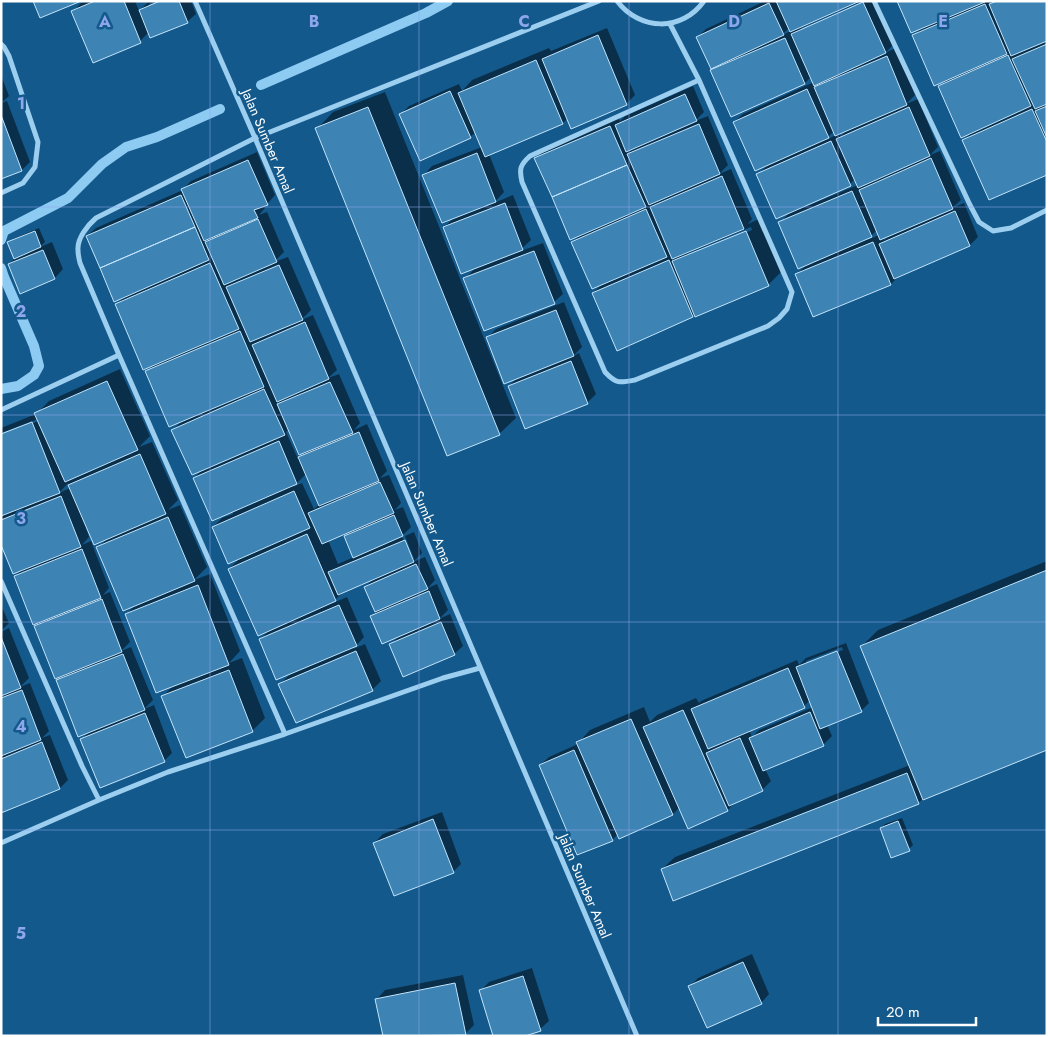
<svg xmlns="http://www.w3.org/2000/svg" width="1048" height="1037" viewBox="0 0 1048 1037" font-family="Jost,sans-serif">
  <rect width="100%" height="100%" fill="#14598b"/>
  <path fill="#0007" fill-rule="evenodd" d="M86 1H135L139 11 149 1H157L149 4V7L163 1H191L196 14 187 22 149 32 140 41 73 12 81 3Z
    M765 1H862L801 28V31L868 1H875L894 44 885 53 896 48 915 95 906 104 918 99 938 147 930 155 940 151 961 200 952 208 964 203 978 237 970 245 899 276 891 284 814 316 797 274 808 263 780 223 792 210 758 175 769 163 734 122 743 114 814 82 811 77 805 83 732 115 712 70 718 64 698 37 706 29ZM789 28 791 31 782 35ZM848 129 841 136 839 133ZM834 131 836 135 826 140H825ZM855 179 858 185 800 209 799 207 850 184ZM877 230 879 235 867 240ZM891 234 884 240 883 237Z
    M898 1H1047V174L964 140 973 131 940 87 947 79 914 35 922 28Z
    M607 28 635 95 626 104 568 118 563 123 489 154 504 192 494 203 513 195 531 240 518 252 543 243 563 294 554 302 465 279 477 266 444 227 455 217 424 175 432 166 482 147 476 132 470 137 401 114 409 106 459 84 462 91 472 80 549 48 551 51Z
    M1 75 9 96 1 103 7 101 30 162 22 170 1 178Z
    M693 86 704 112 695 121 708 116 728 165 719 174 731 169 752 219 748 224 759 219 781 272 768 285 695 314 693 316 617 349 593 293 603 283 573 242 581 234 536 159 544 150 618 118 620 121 625 116ZM751 227 752 230 687 257V254Z
    M385 92 516 418 499 434 317 129 333 112Z
    M257 152 275 195 267 204 264 205 265 208 259 215 267 212 284 252 274 262 288 257 311 310 301 320 313 315 337 370 328 378 339 374 360 423 354 430 367 424 387 471 380 478 389 475 401 503 395 510 403 507 411 527 404 534 401 535 402 536 400 538 402 537 412 559H414L405 536 414 532 422 553 413 562 425 557 435 580 428 588 437 584 448 610 439 619 450 614 463 646 454 654 391 644 400 635 372 617 376 612 365 587 375 578 345 590 331 604 347 597 364 637 353 649 365 644 381 681 372 690 280 684 291 673 260 640 271 628 229 569 241 557 213 527 222 518 233 514 232 511 194 478 203 469 173 430 183 420 147 372 155 364 117 304 125 296 87 236 96 228 183 190V189L191 181ZM289 429 307 451 298 459 286 432ZM307 473 320 504 314 509 302 483 293 487ZM351 530 345 536 354 557 338 564 328 540Z
    M39 228 45 242 40 247 52 242 63 269 55 278 21 292 9 264 15 258 9 243 13 239Z
    M564 302 582 347 573 356 579 353 596 394 587 403 509 386 518 377 487 338 496 329Z
    M120 369 150 436 139 447 152 442 178 500 168 510 180 505 207 567 194 580 210 574 240 651 229 663 242 658 265 718 252 731 163 696 174 685 127 614 136 604 98 548 107 539 88 527 86 528 89 537 82 545 91 541 109 588 103 595 110 592 130 642 121 651 131 647 153 700 144 709 154 705 172 753 164 761 82 739 90 731 57 681 65 673 35 626 42 620 15 576 23 569 1 542V516L3 514 1 436 38 421V419L1 433V428L36 414 49 401ZM68 483 70 488 59 493Z
    M1047 561V748L924 798 918 803 662 869 675 857 910 765 862 646 878 630Z
    M1 605 9 623 1 631Z
    M9 628 29 678 20 687 30 683 49 731 42 738 50 735 68 780 60 788 2 811 3 814 1 816V632Z
    M846 643 869 703 861 711 827 725 832 736 823 745 765 769 771 781 762 790 735 802 728 810 689 827 680 807 673 814 620 838 618 834 612 840 540 765 549 757 578 744V743L590 730 644 707 650 722 657 715 696 698 699 703 701 701 797 660 799 665 806 658ZM842 647 843 650 806 664V661ZM810 700 813 707 759 730 752 737 749 730 804 706Z
    M442 812 461 864 453 872 374 843 383 834Z
    M902 818 913 845 909 849 881 828 885 824Z
    M752 954 769 994 761 1003 689 987 698 978Z
    M532 968 549 1021 540 1029 480 991 489 982Z
    M463 975 474 1025 465 1034 456 1036H384L377 999 385 990Z"/>
  <g fill="none" stroke-linecap="round" stroke-linejoin="round">
    <path stroke="#8ecbf3" stroke-width="10" d="M261 85 426 13 448 1
      M1 240 4 231 68 198 102 164 126 147 157 137 220 109
      M1 268 4 277 34 346 39 366 34 375 18 386 1 389"/>
  </g>
  <path fill="#3d83b4" stroke="#c2e4fb" d="M33 1H79V2L40 18Z
    M95 1H124L141 43 93 63 71 11Z
    M160 1H179L188 23 150 38 139 10Z
    M776 1H860L790 32Z
    M897 1H985V2L911 33Z
    M997 1H1047V41L1011 56 989 4Z
    M863 2 886 53 814 86 791 34Z
    M769 3 784 35 711 69 696 37Z
    M985 4 1007 54 934 86 912 35Z
    M598 35 627 105 571 129 542 59Z
    M785 38 805 84 731 117 710 70Z
    M1047 44V104L1035 109 1012 59Z
    M1008 55 1031 106 961 138 938 86Z
    M887 56 907 105 835 136 814 87Z
    M536 60 563 124 485 157 458 93Z
    M807 89 829 138 755 171 733 122Z
    M450 91 471 138 420 161 399 114Z
    M685 94 697 121 626 152 615 125Z
    M1047 106V138L1035 111Z
    M368 107 500 435 447 456 315 128Z
    M909 107 930 156 858 188 836 139Z
    M1032 109 1047 142V175L989 200 962 140Z
    M1 115 22 171 1 179Z
    M699 124 720 174 649 205 627 154Z
    M610 126 627 165 552 197 534 158Z
    M831 141 851 186 776 219 756 174Z
    M477 153 496 202 442 223 422 175Z
    M931 158 953 209 880 240 859 190Z
    M248 160 268 205 254 210 258 218 204 241 181 189Z
    M627 165 646 207 570 240 552 197Z
    M722 176 744 229 672 259 650 207Z
    M852 191 872 237 798 269 778 222Z
    M181 195 195 227 100 268 86 236Z
    M505 203 523 250 461 274 443 227Z
    M646 209 667 257 592 289 571 242Z
    M955 211 970 246 894 279 879 244Z
    M258 219 277 262 224 285 205 242Z
    M195 227 209 260 114 302 100 268Z
    M35 231 41 247 14 259 7 242Z
    M746 231 769 286 695 317 672 261Z
    M873 242 891 285 813 317 795 274Z
    M43 250 55 279 20 294 8 264Z
    M534 251 555 304 484 331 463 278Z
    M669 260 693 317 617 351 592 293Z
    M210 263 239 329 143 370 115 304Z
    M279 265 303 320 250 342 226 287Z
    M556 310 574 356 504 384 486 337Z
    M305 322 329 379 277 402 252 345Z
    M240 331 264 387 169 427 145 371Z
    M571 361 588 404 525 429 508 386Z
    M107 381 138 450 65 482 34 413Z
    M330 382 353 433 299 455 277 404Z
    M264 389 285 435 192 475 171 430Z
    M32 422 60 493 1 516V434Z
    M359 432 379 481 319 506 298 457Z
    M279 441 297 484 212 521 193 478Z
    M140 454 166 514 94 545 68 485Z
    M380 482 394 513 322 544 308 513Z
    M294 491 310 528 228 564 212 527Z
    M61 496 81 547 13 574 1 545V520Z
    M394 515 403 536 353 558 344 536Z
    M168 517 195 581 123 611 96 547Z
    M307 534 336 601 258 636 228 569Z
    M405 540 414 562 338 595 328 572Z
    M82 549 101 598 33 625 14 576Z
    M416 564 428 589 375 612 364 587Z
    M1047 570V750L923 800 860 646Z
    M198 585 229 665 156 693 125 614Z
    M429 591 440 619 382 644 370 616Z
    M102 599 122 652 55 679 34 626Z
    M339 605 357 646 276 680 259 639Z
    M441 622 455 655 403 677 389 644Z
    M1 637 21 688 1 696Z
    M356 651 373 691 296 723 278 684Z
    M837 651 862 712 820 729 796 667Z
    M123 654 145 710 78 737 56 680Z
    M788 668 805 708 708 749 691 709Z
    M229 670 253 732 186 758 161 696Z
    M22 690 41 740 1 756V698Z
    M683 710 728 811 688 829 643 727Z
    M810 712 824 746 763 771 749 738Z
    M145 713 165 762 100 788 80 739Z
    M631 719 673 815 619 839 576 742Z
    M740 738 763 791 729 806 706 753Z
    M42 742 60 789 1 813V759Z
    M574 750 613 841 577 855 539 765Z
    M907 773 919 804 673 901 661 869Z
    M433 819 454 873 394 896 373 843Z
    M898 821 910 851 891 858 880 828Z
    M743 962 762 1004 707 1028 688 986Z
    M523 976 541 1031 525 1036H493L479 990Z
    M455 983 466 1035 383 1036 375 999Z"/>
  <g fill="none" stroke-linecap="round" stroke-linejoin="round">
    <path stroke="#9ccef0" stroke-width="5" d="M195 1 255 138 637 1036
      M617 1C640 31 682 32 704 1
      M874 1 970 205 979 222 993 231 1011 228 1047 210
      M670 24 699 80 792 292 787 309 779 318 768 326 635 380C620 383 616 384 605 372L522 182C519 169 520 165 530 156L699 80
      M1 44 4 47 9 56 38 142 35 167 23 183 1 193
      M1 410 119 355
      M1 581 82 766 99 800 168 772 285 734 443 678 480 668
      M285 734 119 355 80 263C79 259 78 255 78 250 77 238 88 225 96 218L255 138 599 1
      M1 843 99 800"/>
  </g>
  <path fill="none" stroke="#8ea6ec" stroke-width="1" stroke-opacity="0.55" d="M210 1V1036M419 1V1036M629 1V1036M838 1V1036M1 207H1047M1 415H1047M1 622H1047M1 830H1047"/>
  <g text-anchor="middle" dominant-baseline="central" stroke-width="5" stroke-linejoin="round" paint-order="stroke">
    <g font-size="14" fill="#fff" stroke="#14598b">
      <text transform="translate(268 141) rotate(67)">Jalan Sumber Amal</text>
      <text transform="translate(427 514) rotate(67)">Jalan Sumber Amal</text>
      <text transform="translate(585 886) rotate(67)">Jalan Sumber Amal</text>
    </g>
  </g>
  <g font-size="16" text-anchor="middle" font-weight="bold" fill="#8ea6ec" stroke="#14598b" stroke-width="5" stroke-linejoin="round" paint-order="stroke">
    <text x="105" y="27">A</text>
    <text x="314" y="27">B</text>
    <text x="524" y="27">C</text>
    <text x="734" y="27">D</text>
    <text x="943" y="27">E</text>
    <text x="21" y="109">1</text>
    <text x="21" y="317">2</text>
    <text x="21" y="524">3</text>
    <text x="21" y="732">4</text>
    <text x="21" y="939">5</text>
  </g>
  <rect width="1048" height="1037" fill="none" stroke="#ffffff" stroke-width="5"/>
  <path d="M878 1017v8h98v-8" fill="none" stroke="#ffffff" stroke-width="2.5"/>
  <text x="886" y="1017" font-size="15" fill="#ffffff" stroke="#14598b" stroke-width="4" paint-order="stroke">20 m</text>
</svg>
